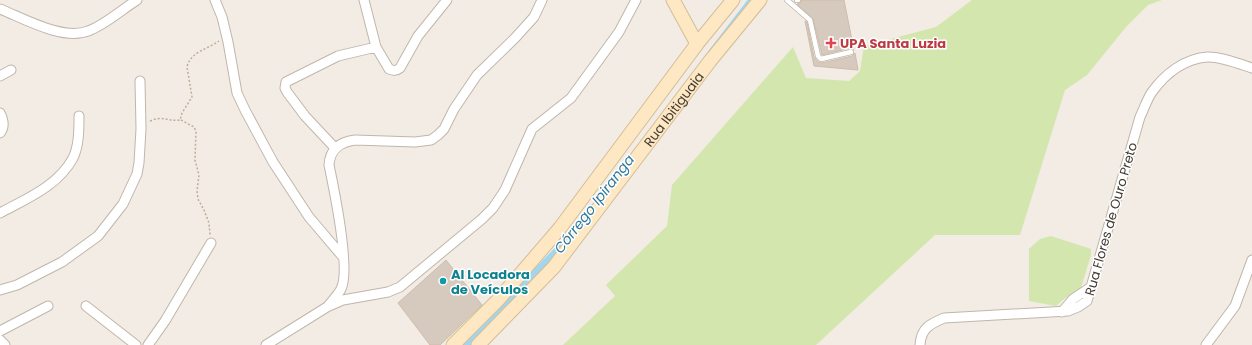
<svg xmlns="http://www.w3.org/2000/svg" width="1252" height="345" viewBox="0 0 1252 345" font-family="Poppins,sans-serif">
  <rect width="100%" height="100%" fill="#f2ece4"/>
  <path fill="#d3e6ad" d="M972 0H1162L1148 5 1126 27 1087 75 1065 90 1020 235H935L816 345H563L615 296 606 285 667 226 672 185 793 47 806 78 849 81 860 71 864 46 936 27Z
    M1051 236 1091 249V255L1081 288 1064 299 1056 306 1029 301V249L1040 239Z"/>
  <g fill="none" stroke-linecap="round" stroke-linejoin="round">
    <path stroke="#a1d7ee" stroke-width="2.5" d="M710 51 749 0"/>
    <path stroke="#a1d7ee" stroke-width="9" d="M466 345 562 247"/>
  </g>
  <path fill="#d6c9bd" stroke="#cebdad" d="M802 0H844L854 50 850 48 822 55 813 19 797 4 800 3Z
    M805 21 807 22 814 57 818 62 822 63 852 56 855 53 858 70 814 66Z
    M446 260 482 305 440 345H430L398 303Z"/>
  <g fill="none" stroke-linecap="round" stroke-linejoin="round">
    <defs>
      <path id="lane" d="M787 0 810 20 818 56 821 59 851 52
        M797 0H798"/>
      <path id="street" d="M215 0 222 17 228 42 237 93 245 110 273 162 309 217 343 257
        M364 0 376 47 389 69C394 71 396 71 400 68L418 36 447 0
        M0 9C23 18 63 41 88 31 105 25 121 10 137 0
        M0 76 11 70
        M0 113C4 121 5 127 0 133
        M335 148 305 116 287 92 285 88 286 82 338 56 376 47
        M0 213C26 199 58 186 73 158 79 146 79 130 79 116
        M0 290 17 285 62 262 98 236 123 204 137 174 139 163 141 129 140 81
        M86 306 136 345
        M328 306C332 301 338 295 341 289 351 270 334 189 329 165 330 149 340 142 355 140L415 142 431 140 438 135 444 129 454 109 477 75 515 38 534 17 542 0
        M1062 312 1073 299 1091 287
        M0 331 48 306
        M0 340 5 345
        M148 345 165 321 211 243
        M266 345 327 307 343 300 388 292 400 287 482 219 493 208 505 190 532 129 571 98 619 32 636 0
        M920 345C921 328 930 324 944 318L1068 311 1078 307 1087 301 1140 117C1144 109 1147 99 1152 92 1165 74 1184 59 1207 57 1220 56 1240 64 1252 68
        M1206 345 1235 306 1252 260"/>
      <g id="secondary">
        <path d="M673 0 697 44"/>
        <path d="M453 345 498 300 560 228 697 44 733 0"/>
        <path id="s1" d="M478 345 554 267 710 61 760 0"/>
      </g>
    </defs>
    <use href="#lane" stroke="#c0b6aa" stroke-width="6"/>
    <use href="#street" stroke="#c0b6aa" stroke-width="11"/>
    <use href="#secondary" stroke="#d4bd97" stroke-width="15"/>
    <path stroke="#bead99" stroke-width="1.5" stroke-dasharray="2 2" stroke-linecap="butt" d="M181 120 194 127 196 131 195 160 199 175 197 191 198 199 204 210 209 223 210 235
      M150 121C163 115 169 122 180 120L182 113 192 97 187 67C190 52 208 49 219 41"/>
    <use href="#lane" stroke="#fff" stroke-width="4.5"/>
    <use href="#street" stroke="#fff" stroke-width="9"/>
    <use href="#secondary" stroke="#fde8c3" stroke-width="13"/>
  </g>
  <path fill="#e0444e" stroke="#fff" stroke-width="1.5" d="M829 37h4v4h4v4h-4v4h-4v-4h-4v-4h4z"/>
  <circle fill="#0f9aa8" stroke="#fff" stroke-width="1.5" cx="443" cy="281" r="4"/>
  <g text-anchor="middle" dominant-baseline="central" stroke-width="3" stroke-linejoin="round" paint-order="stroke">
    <g font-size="13" font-weight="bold" fill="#be3a42" stroke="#fff" text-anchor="start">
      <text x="840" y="43">UPA Santa Luzia</text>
    </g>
    <g font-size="13" fill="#443c34" stroke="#fff">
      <text stroke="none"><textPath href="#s1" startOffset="307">Rua Ibitiguaia</textPath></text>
      <text transform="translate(1111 219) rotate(-74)">Rua Flores de Ouro Preto</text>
    </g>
    <g font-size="13" font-weight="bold" fill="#0d838f" stroke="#fff" text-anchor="start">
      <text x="451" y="274">Al Locadora<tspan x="451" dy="15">de Veículos</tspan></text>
    </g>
    <g font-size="14" font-style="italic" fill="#2d7a9d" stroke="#fff">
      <text transform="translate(594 204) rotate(-52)">Córrego Ipiranga</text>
    </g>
  </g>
</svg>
